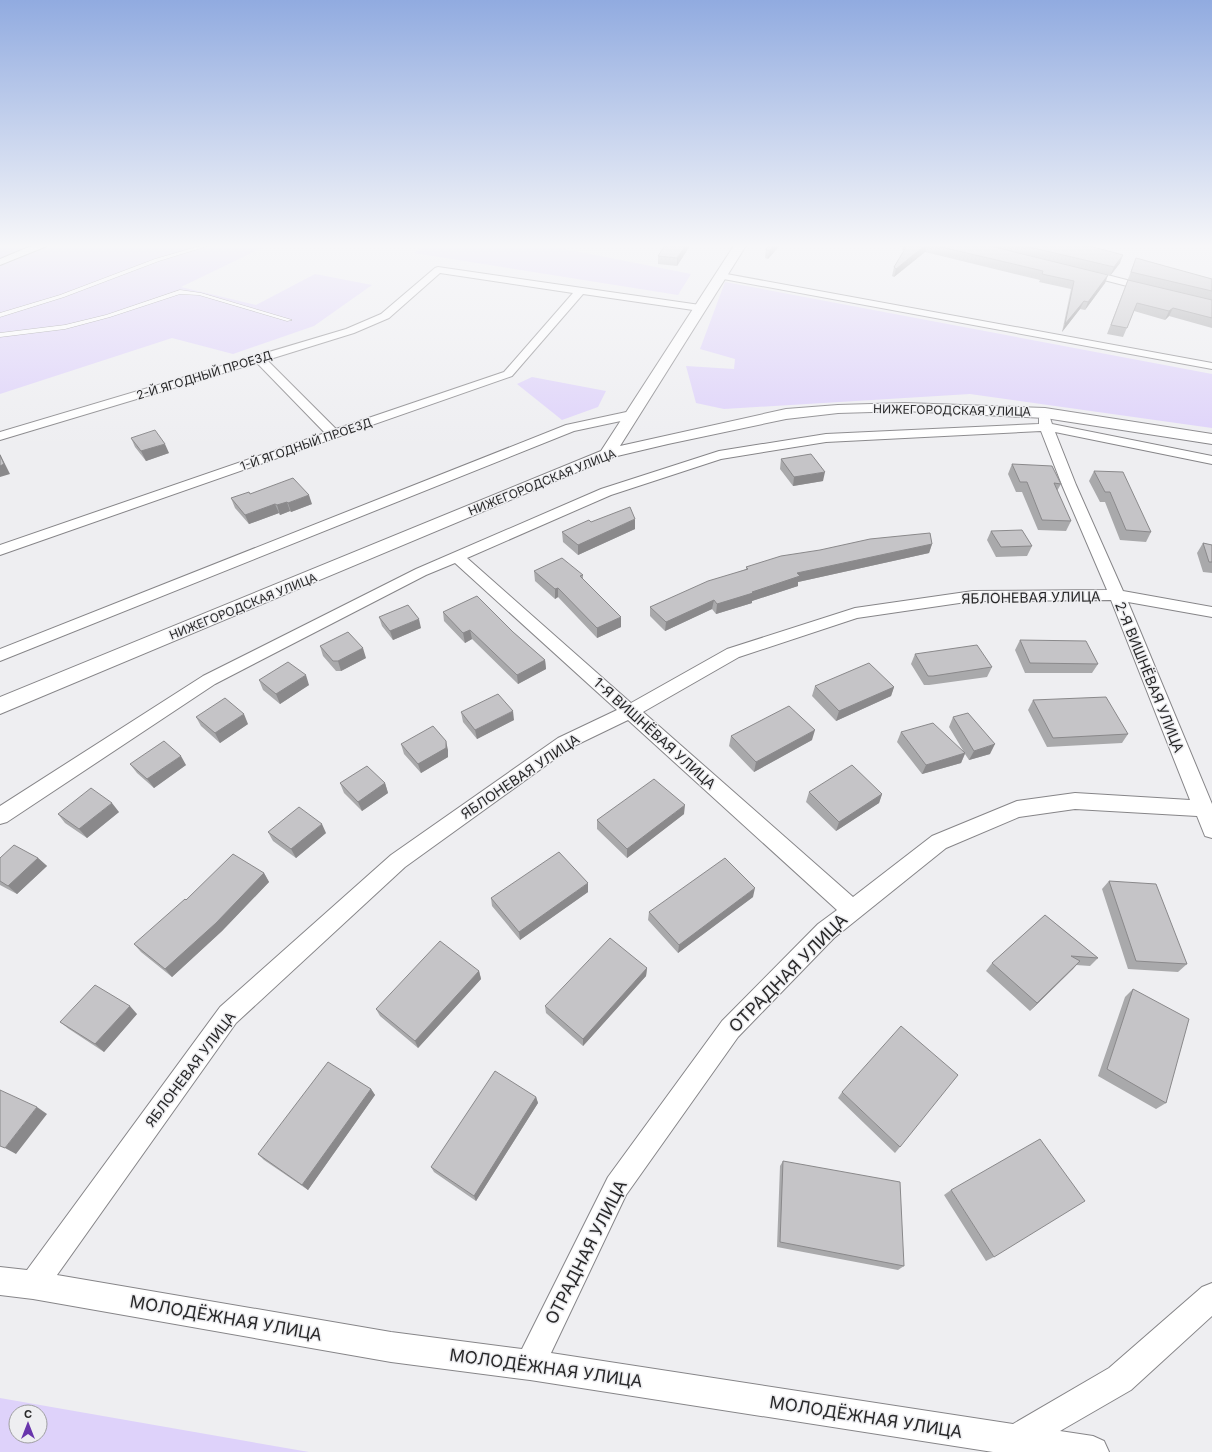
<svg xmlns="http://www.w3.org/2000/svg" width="1212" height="1452" viewBox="0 0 1212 1452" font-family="Inter,sans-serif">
  <rect width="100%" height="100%" fill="#eeeef1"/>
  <path fill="#ded2fa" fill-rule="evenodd" d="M0 244H270L181 287 256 305 315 274 372 285 314 326 233 354 172 338 0 394Z
    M420 244H557L555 247 691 274 678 295 414 253 424 246Z
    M725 282 1212 374V428L970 394 724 409 696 403 686 366 734 369 735 359 700 349Z
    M532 377 606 391 598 407 562 420 517 384Z
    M0 1398 309 1452H0ZM16 1412H40V1436H16Z"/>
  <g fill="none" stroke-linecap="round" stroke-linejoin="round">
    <defs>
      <path id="service" d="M207 244H214L159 261 64 297 0 317V313L60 295 155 259Z
        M180 290 201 293 292 320 287 321 199 295 180 294 110 317 65 329 0 337V333L65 325 106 315Z"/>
      <path id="minor" d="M36 244H49L47 246 0 265V259Z
        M438 267 700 305 705 308 700 311 583 294 512 376 0 555V545L325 433 257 363 0 440V432L346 329 381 314 435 268ZM440 273 573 293 504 372 336 429 267 360 354 333 389 318Z
        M1084 269 1154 287 1155 289 1150 292 1081 274 1079 272 1081 270Z
        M721 273 1212 363V369L718 278 716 276 718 274Z
        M631 411 635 412 637 415 635 418 574 431 0 661V649L566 425Z
        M1045 414 1049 415 1052 424 1212 456V464L1055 432 1076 485 1123 591 1212 607V617L1128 602 1212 804V838L1205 836 1197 816 1075 809 1019 817 946 848 834 938 738 1037 626 1195 551 1353 1013 1424 1109 1368 1202 1287 1212 1283V1316L1131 1390 1060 1431 1093 1436 1104 1441 1109 1452H993L530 1380 391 1362 33 1299 0 1295V1267L27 1270 220 1007 391 855 558 738 617 710 455 563 426 575 215 684 7 822 0 824V806L203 676 416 569 601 489 719 451 826 434 1039 424V418L1041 415ZM1041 431 1062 485 1107 590 973 591 855 608 727 649 631 703 467 558 611 495 721 459 826 442ZM1111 600 1190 800 1075 793 1017 801 932 836 853 897 643 712 739 657 857 618 973 601ZM628 720 837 910 818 924 722 1021 608 1177 522 1349 391 1332 57 1275 236 1023 405 867 570 748Z"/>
      <path id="tertiary" d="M735 244H747L620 446 786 409 838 405 905 403 1045 408 1212 434V444L1045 418 905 411 838 413 786 419 668 444 613 457 0 714V697L601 451Z"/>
    </defs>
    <use href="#service" stroke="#868588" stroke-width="1"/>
    <use href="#minor" stroke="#868588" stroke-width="2"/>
    <use href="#tertiary" stroke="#868588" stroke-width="2"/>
    <use href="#service" fill="#fff" fill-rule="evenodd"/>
    <use href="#minor" fill="#fff" fill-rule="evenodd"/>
    <use href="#tertiary" fill="#fff" fill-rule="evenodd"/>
  </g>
  <path fill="#a9a9ab" d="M662 244H691L677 266 658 264V256L665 246 662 245Z
    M781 244 768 259 765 258 766 250Z
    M886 244H1082L1120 263 1110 276 1108 275 1105 283 1085 310 1080 309 1062 332 1071 289 1039 282 1040 280 925 252 894 277 892 276 894 267 904 250H902V247Z
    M1136 258 1212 279V328L1169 316 1165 320 1134 311 1123 337 1107 334Z
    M131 438 169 453 146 461 135 447Z
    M781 459 823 481 793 486 780 469Z
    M1012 464 1061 484 1057 491 1071 521 1066 531 1038 530 1022 492H1016L1008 474Z
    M1094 471 1151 532 1146 542 1120 540 1105 502H1100L1089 481Z
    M250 494 312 504 291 512 290 511 280 515 279 513 249 524 235 508 231 498Z
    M591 522 635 529 578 555 563 542 562 532Z
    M991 531 1032 546 1027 556 996 557 987 540Z
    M1203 543 1212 545V573L1203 572 1197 553Z
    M932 544 929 553 798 582V586L752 601V603L716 614 712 609 665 631 650 616V607L746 569V567Z
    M534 571 583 575V579L621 627 597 638 558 597 555 599 535 581Z
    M443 612 513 632 545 660 546 669 518 684 472 639 465 643 444 621Z
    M379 617 421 628 393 640 382 626Z
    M1020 640 1098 664 1092 673H1025L1015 650Z
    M320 646 366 658 341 671H336L323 656Z
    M915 654 992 667 987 677 929 685H924L911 664Z
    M259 680 309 685 280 704 263 690Z
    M815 686 894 687 891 696 836 721 812 696Z
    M1033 700 1128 734 1122 743 1047 747 1028 710Z
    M461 712 514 720 477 739 463 722Z
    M196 717 248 724 220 743 201 726Z
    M953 717 990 754 969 760 965 754 961 763 922 774 897 742 901 732 964 752 949 727Z
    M731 736 812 740 754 772 729 746Z
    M401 744 448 750V757L421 773 404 754Z
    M130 764 186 765 154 788 137 773Z
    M340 783H385L388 793 362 811 344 793Z
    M809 792 882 794 879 803 836 831 806 802Z
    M119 812 87 838 65 823 58 814Z
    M684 814 627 858 597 829V820Z
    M268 832 326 833 296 858 273 841Z
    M0 858H38L47 866 17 894 0 885Z
    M264 873 269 882 222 931 172 977 141 952 134 944Z
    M1109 881 1187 964 1178 972 1128 969 1102 889Z
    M588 892 520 940 492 906 491 898Z
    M753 897 678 953 648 920 649 912Z
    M1045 915 1098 958 1090 966 1076 965 1030 1011 986 971 992 963Z
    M647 968 646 976 583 1046 546 1013 545 1006Z
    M479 971 481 979 418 1048 380 1016 376 1009Z
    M1133 989 1166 1103 1156 1109 1098 1076 1125 997Z
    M137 1014 104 1052 69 1029 60 1022Z
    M371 1089 375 1095 308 1190 264 1160 258 1154Z
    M842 1092 900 1147 895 1153 838 1098Z
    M536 1097 538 1103 476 1201 434 1172 431 1167Z
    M783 1161 904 1266 898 1270 777 1247 780 1166Z
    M951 1190 994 1257 986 1261 944 1195Z"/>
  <path fill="#8a898b" d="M687 244H691L677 266V258Z
    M775 244H781L768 259 769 251Z
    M927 244 925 252 894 277 896 269Z
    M1123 255 1120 263 1110 276 1114 267Z
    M1108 275 1105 283 1085 310 1088 302Z
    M1084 301 1080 309 1062 332 1065 324Z
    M1173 308 1169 316 1165 320 1169 311Z
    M165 444 169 453 146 461 141 451Z
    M0 454 10 474 0 477Z
    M825 472 823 481 793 486 794 477Z
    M309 495 312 504 291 512 288 503Z
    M287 502 290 511 280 515 277 505Z
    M275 504 279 513 249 524 245 515Z
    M635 519V529L578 555V545Z
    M932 544 929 553 798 582V586L752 601V603L716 614 717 604 752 592 797 573Z
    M558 588V597L555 599V589Z
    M714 600 712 609 665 631 666 622Z
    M621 617V627L597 638V628Z
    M419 619 421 628 393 640 390 631Z
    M470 630 472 639 465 643 463 633Z
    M363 648 366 658 341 671 338 661Z
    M545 660 546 669 518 684 517 675Z
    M306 675 309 685 280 704 276 694Z
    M894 687 891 696 836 721 839 711Z
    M513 711 514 720 477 739 475 730Z
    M244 714 248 724 220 743 215 733Z
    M815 730 812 740 754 772 756 762Z
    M446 741 448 750V757L421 773 418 764Z
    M995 744 990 754 969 760 974 751Z
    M965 753 961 763 922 774 926 765Z
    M181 756 186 765 154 788 147 779Z
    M385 783 388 793 362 811 358 802Z
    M882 794 879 803 836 831 839 822Z
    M112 803 119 812 87 838 79 829Z
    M685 805 684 814 627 858V849Z
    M322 824 326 833 296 858 291 849Z
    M38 858 47 866 17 894 8 886Z
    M264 873 269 882 222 931 172 977 165 969Z
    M588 883V892L520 940 519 932Z
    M755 888 753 897 678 953 679 945Z
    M1080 961 1073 969 1030 1011 1037 1003Z
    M647 968 646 976 583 1046V1039Z
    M479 971 481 979 418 1048 415 1041Z
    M130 1006 137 1014 104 1052 95 1044Z
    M371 1089 375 1095 308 1190 302 1185Z
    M536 1097 538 1103 476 1201 474 1196Z
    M37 1107 47 1114 16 1154 5 1148Z"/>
  <path fill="#c5c4c7" stroke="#8a898b" d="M666 244H687L677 258 658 256Z
    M768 244H775L769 251 766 250Z
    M908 244H927L896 269 894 267Z
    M929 244H982L1108 275 1088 302 1084 301 1065 324 1074 281 1042 274 1043 271Z
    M1017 244H1082L1123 255 1114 267Z
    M1136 258 1212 279V291L1131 272Z
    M1128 280 1212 300V318L1173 308 1169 311 1137 303 1127 328 1111 325Z
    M155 430 165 444 141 451 131 438Z
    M811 454 825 472 794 477 781 459Z
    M0 455 4 464 0 466Z
    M1012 464 1052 466 1061 484 1054 483 1071 521 1042 520 1027 482H1020Z
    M1094 471 1123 472 1151 532 1126 530 1110 492H1105Z
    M293 478 309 495 288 503 287 502 277 505 275 504 245 515 231 498 249 492 250 494Z
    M630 507 635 519 578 545 562 532 589 520 591 522Z
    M1022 530 1032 546 1001 547 991 531Z
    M930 533 932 544 797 573 800 576 752 592 753 593 717 604 714 600 666 622 650 607 708 581 748 569 746 567 781 556 820 550 870 539Z
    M1203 543 1212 545V562H1209Z
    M562 558 583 575 580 576 621 617 597 628 558 588 555 589 534 571Z
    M477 596 513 632 545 660 517 675 470 630 463 633 443 612Z
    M408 605 419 619 390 631 379 617Z
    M348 632 363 648 338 661H333L320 646Z
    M1020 640 1086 641 1098 664 1030 663Z
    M977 645 992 667 933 676H928L915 654Z
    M288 662 306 675 276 694 259 680Z
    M869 663 894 687 839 711 815 686Z
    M498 694 513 711 475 730 461 712Z
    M1106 697 1128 734 1053 738 1033 700Z
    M225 698 244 714 215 733 196 717Z
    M789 706 815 730 756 762 731 736Z
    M968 713 995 744 974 751 953 717Z
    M933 723 965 753 926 765 901 732Z
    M433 726 446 741V748L418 764 401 744Z
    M164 741 181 756 147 779 130 764Z
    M852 765 882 794 839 822 809 792Z
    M367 766 385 783 358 802 340 783Z
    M654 779 685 805 627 849 597 820Z
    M91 788 112 803 79 829 58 814Z
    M299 807 322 824 291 849 268 832Z
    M14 845 38 858 8 886 0 881V858Z
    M559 852 588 883 519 932 491 898Z
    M233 854 264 873 216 923 165 969 134 944 185 899 186 900Z
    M725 858 755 888 679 945 649 912Z
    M1109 881 1156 884 1187 964 1136 961Z
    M1045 915 1098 958 1071 956 1080 961 1037 1003 992 963Z
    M610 938 647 968 583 1039 545 1006Z
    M440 941 479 971 415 1041 376 1009Z
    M95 985 130 1006 95 1044 60 1022Z
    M1133 989 1189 1019 1166 1103 1107 1069Z
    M901 1026 958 1075 900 1147 842 1092Z
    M328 1062 371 1089 302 1185 258 1154Z
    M495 1071 536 1097 474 1196 431 1167Z
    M0 1090 37 1107 5 1148 0 1146Z
    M1040 1139 1085 1201 994 1257 951 1190Z
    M783 1161 900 1182 904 1266 780 1242Z"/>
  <linearGradient id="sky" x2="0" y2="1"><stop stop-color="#91abe0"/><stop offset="0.55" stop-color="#f7f7f9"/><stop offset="1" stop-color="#f7f7f9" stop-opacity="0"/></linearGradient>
  <rect width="1212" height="447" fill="url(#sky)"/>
  <g text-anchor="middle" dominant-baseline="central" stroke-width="3" stroke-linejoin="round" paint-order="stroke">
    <g font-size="12" fill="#282829" stroke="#eeeef1">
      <text transform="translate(204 375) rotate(-17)">2-Й ЯГОДНЫЙ ПРОЕЗД</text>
      <text transform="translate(952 410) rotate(1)">НИЖЕГОРОДСКАЯ УЛИЦА</text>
      <text transform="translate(306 444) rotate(-19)">1-Й ЯГОДНЫЙ ПРОЕЗД</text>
      <text transform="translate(542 482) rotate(-22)">НИЖЕГОРОДСКАЯ УЛИЦА</text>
      <text transform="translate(243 606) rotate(-22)">НИЖЕГОРОДСКАЯ УЛИЦА</text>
    </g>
    <g font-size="14" fill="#282829" stroke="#eeeef1">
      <text transform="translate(1031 597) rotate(-1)">ЯБЛОНЕВАЯ УЛИЦА</text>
      <text transform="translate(1150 677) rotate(68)">2-Я ВИШНЁВАЯ УЛИЦА</text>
      <text transform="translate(655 733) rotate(42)">1-Я ВИШНЁВАЯ УЛИЦА</text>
      <text transform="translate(520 776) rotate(-34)">ЯБЛОНЕВАЯ УЛИЦА</text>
      <text transform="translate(190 1069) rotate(-53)">ЯБЛОНЕВАЯ УЛИЦА</text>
    </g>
    <g font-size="17" fill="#282829" stroke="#eeeef1">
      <text transform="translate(788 973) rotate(-45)">ОТРАДНАЯ УЛИЦА</text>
      <text transform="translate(586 1252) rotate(-63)">ОТРАДНАЯ УЛИЦА</text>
      <text transform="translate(226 1318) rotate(10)">МОЛОДЁЖНАЯ УЛИЦА</text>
      <text transform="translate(546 1368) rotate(8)">МОЛОДЁЖНАЯ УЛИЦА</text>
      <text transform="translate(866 1417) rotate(9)">МОЛОДЁЖНАЯ УЛИЦА</text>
    </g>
  </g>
  <g transform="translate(28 1424)"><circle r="19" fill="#eeeef1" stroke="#9f9fa1"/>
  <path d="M0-3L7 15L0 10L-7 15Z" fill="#6935ac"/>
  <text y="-6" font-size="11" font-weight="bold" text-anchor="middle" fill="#282829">С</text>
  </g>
</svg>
